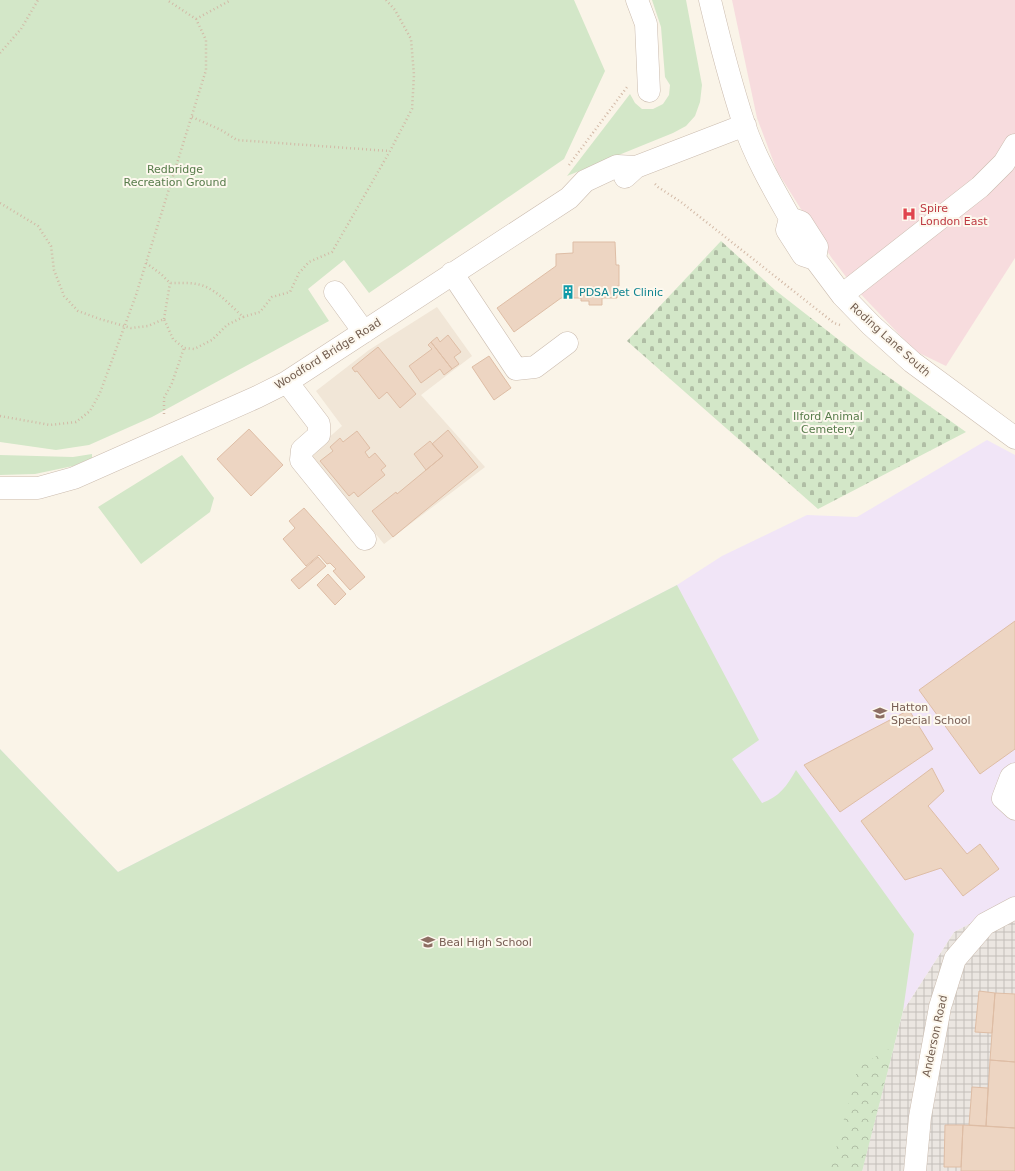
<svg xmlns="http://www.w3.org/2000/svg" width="1015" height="1171" viewBox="0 0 1015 1171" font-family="'DejaVu Sans',sans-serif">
  <defs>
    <pattern id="industrial-grid" width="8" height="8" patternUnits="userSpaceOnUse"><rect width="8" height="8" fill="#ebe6e1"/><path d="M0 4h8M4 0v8" fill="none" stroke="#c3beb9"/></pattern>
    <pattern id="forest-crowns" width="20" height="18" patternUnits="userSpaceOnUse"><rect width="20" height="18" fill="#d3e7c8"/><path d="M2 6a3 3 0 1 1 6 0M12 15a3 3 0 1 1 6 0" fill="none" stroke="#b0bea5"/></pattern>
    <pattern id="cemetery-stones" width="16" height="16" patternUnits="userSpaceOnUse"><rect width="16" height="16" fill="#d3e7c8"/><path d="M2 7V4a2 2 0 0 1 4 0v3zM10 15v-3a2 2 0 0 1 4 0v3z" fill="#b0bea5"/></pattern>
  </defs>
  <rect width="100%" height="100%" fill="#faf4e8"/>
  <path fill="#f1e6d7" d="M437 307 472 356 421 395 485 467 384 544 310 454 342 426 316 391 369 350Z"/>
  <path fill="url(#industrial-grid)" d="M1015 900V1171H862L903 1011 954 932Z"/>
  <path fill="#f1e5f7" d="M987 440 1015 455V900L954 932 903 1011 862 1171H0V749L118 872 677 585 722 556 807 515 857 517Z"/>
  <path fill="#f7dcde" d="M732 0H1015V258L946 366 915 351 853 286 831 257 777 171 757 118Z"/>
  <path fill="#d3e7c8" d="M0 0H574L605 71 564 159 369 293 344 260 308 289 329 321 152 417 89 445 56 450 0 442Z
    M652 0H686L702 85 700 102 695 116 686 126 673 133 567 176 630 94 635 103 642 109H653L663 104 669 95 670 85 665 77 661 27Z
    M92 454V458L73 466 35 474 0 475V455L73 457Z
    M182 455 214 498 210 512 141 564 98 507Z
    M677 585 759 740 732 759 762 803C779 797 787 786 796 770L914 934 903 1011 862 1171H0V749L118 872Z"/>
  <path fill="url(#forest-crowns)" d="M894 1046 862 1171H830L858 1067Z"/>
  <path fill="url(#cemetery-stones)" d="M721 241 775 290 866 361 966 432 818 509 627 341Z"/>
  <path fill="#edd5c2" stroke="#debda5" d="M573 242H615L616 265H619V286H617V298H602V305H589V301H581V298H561L514 332 497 308 556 266V254L573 253Z
    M448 335 461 352 454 357 459 364 452 369 431 342 437 337 440 342Z
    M431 342 452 369 444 375 440 369 421 383 409 366 432 349 428 345Z
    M378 347 416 394 400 408 387 392 379 399 357 371 355 372 352 368Z
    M489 356 511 388 494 400 472 367Z
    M249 429 283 465 251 496 217 459Z
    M448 430 478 467 393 537 372 511 396 492 397 494 443 456 432 444Z
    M357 431 370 448 365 452 369 458 375 453 386 466 381 470 385 475 358 497 354 492 349 496 320 461 333 451 330 447 340 438 343 442Z
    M430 441 443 456 426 470 414 454Z
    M304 508 365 577 350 590 333 571 336 569 330 563 327 564 319 555 306 566 283 539 295 528 289 521Z
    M318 557 326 566 299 589 291 580Z
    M328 574 346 594 335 605 317 585Z
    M1015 621V749L980 774 919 690Z
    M909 710 933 749 840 812 804 765Z
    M932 768 944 791 928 806 967 854 980 844 999 869 963 896 941 868 905 880 861 821Z
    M979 991 995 993 992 1033 975 1032Z
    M995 993 1015 994V1062L990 1060Z
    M990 1060 1015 1062V1128L986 1126Z
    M972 1087 988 1088 986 1126 969 1125Z
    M945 1125H963L961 1167H944Z
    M963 1125 1015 1128V1171H961Z"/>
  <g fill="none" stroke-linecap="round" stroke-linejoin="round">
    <defs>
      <path id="minor" d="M637 0 646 24 649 91
        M710 0C720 42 731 84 744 124 755 157 773 188 790 218L787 230 803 255 815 259 842 295 871 325 912 362 1015 438
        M625 177 636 167 745 125
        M790 218 801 222 817 247 815 259
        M452 273 516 369 535 367 567 343
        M335 292 364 332
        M842 295 980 187 1004 163 1015 145
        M287 382 319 424V435L302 450 301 460 365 539
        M0 488H38L74 478 257 397 287 382 569 198 585 181 617 166 636 167
        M1015 774 1011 777 1003 798 1015 809
        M915 1171 920 1117 940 1007 955 959 985 924 1015 908"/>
    </defs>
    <use href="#minor" stroke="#cbbcaf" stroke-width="23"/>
    <path stroke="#d2b9a6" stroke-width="2.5" stroke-dasharray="1 3" stroke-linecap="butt" d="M196 19 231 0
      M0 53 21 29 38 0
      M192 117 221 130 237 140 389 151
      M569 165 627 87
      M655 184 658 187 681 202 834 323 840 325
      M0 203 38 226 51 246 54 270 64 296 78 311 100 319 131 328 148 326 164 319 173 339 184 348 194 349 212 340 227 325 243 317
      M146 263 161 274 170 283C181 283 193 282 204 286 219 292 231 306 243 317L260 312 272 297 290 292 299 273 309 262 332 252 390 151 412 109 414 75 411 39 395 10 386 0
      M164 319 170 283
      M164 414V398L172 383 184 348
      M0 416 50 425 76 422 90 411 100 393 136 295 206 70V40L196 19 167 0"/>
    <use href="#minor" stroke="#fff" stroke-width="22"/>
  </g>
  <defs>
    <symbol id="hospital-bare" viewBox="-9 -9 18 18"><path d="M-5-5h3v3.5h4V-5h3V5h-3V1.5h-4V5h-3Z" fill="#e0444e" stroke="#fdf8ee" stroke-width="2.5" paint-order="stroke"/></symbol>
    <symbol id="building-bare" viewBox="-9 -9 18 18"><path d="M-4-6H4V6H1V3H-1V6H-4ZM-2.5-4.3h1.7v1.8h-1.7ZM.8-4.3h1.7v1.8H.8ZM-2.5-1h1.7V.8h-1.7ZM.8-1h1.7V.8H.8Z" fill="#0f9aa8" stroke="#fdf8ee" stroke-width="2.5" paint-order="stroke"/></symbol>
    <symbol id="school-bare" viewBox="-9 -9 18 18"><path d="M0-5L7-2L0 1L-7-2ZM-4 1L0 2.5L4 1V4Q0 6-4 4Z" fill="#8d6e63" stroke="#fdf8ee" stroke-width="2.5" paint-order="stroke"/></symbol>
  </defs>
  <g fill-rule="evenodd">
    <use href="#hospital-bare" x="899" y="204" width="20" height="20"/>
    <use href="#building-bare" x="558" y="282" width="20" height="20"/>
    <use href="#school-bare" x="870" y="703" width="20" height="20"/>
    <use href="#school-bare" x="418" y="932" width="20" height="20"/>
  </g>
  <g text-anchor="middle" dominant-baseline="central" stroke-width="4" stroke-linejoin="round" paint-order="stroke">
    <g font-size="11" fill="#577c4b" stroke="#fdf8ee">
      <text x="175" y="169">Redbridge<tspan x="175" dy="13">Recreation Ground</tspan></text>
      <text x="828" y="416">Ilford Animal<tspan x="828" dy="13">Cemetery</tspan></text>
    </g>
    <g font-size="11" fill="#be3a42" stroke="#fdf8ee" text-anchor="start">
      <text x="920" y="208">Spire<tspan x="920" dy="13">London East</tspan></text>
    </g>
    <g font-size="11" fill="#0d838f" stroke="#fdf8ee" text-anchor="start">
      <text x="579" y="292">PDSA Pet Clinic</text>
    </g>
    <g font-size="11" fill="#725d4f" stroke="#fdf8ee">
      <text transform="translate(890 340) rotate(42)">Roding Lane South</text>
      <text transform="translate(328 354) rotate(-32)">Woodford Bridge Road</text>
      <text transform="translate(935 1036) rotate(-78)">Anderson Road</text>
    </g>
    <g font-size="11" fill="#785e54" stroke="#fdf8ee" text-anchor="start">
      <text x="891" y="707">Hatton<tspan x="891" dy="13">Special School</tspan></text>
      <text x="439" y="942">Beal High School</text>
    </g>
  </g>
</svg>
